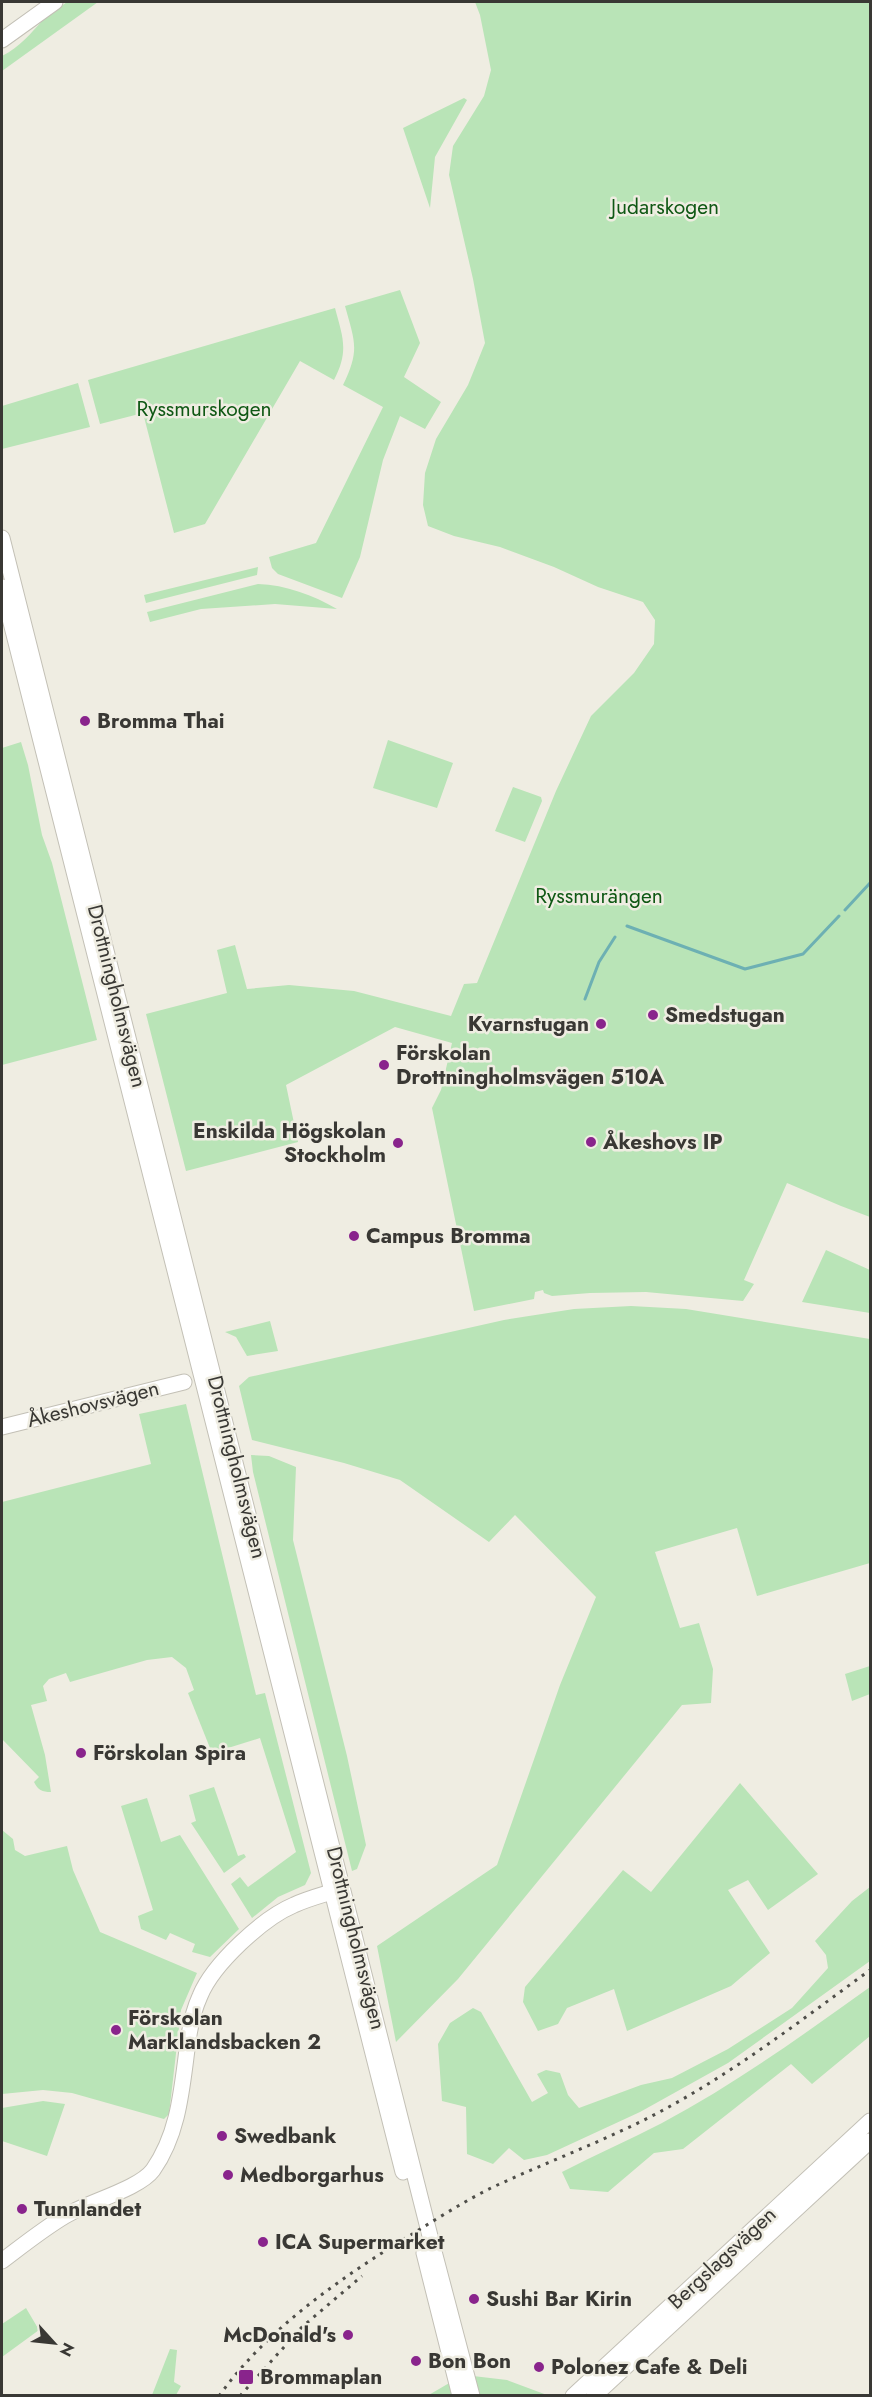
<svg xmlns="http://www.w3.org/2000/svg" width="872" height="2397" viewBox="0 0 872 2397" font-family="Jost,sans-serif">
  <rect width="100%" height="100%" fill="#efede2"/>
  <path fill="#b9e4b7" d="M67 2H98L2 71V56C20 47 30 34 44 19 50 12 60 7 67 2Z
    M475 2H870V1217L841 1206 787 1183 744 1280 754 1284 743 1301 646 1292 590 1293 552 1296 544 1293 543 1290 535 1292 534 1299 474 1311 432 1108 441 1090 452 1043 395 1027 286 1085 298 1142 186 1171 146 1014 227 993 217 950 235 945 247 989 289 985 354 991 451 1016 464 984 477 983 556 791 591 716 634 673 654 644 655 620 643 602 598 587 554 567 500 547 454 536 428 526 423 505 425 473 436 439 468 385 485 343 473 279 449 175 453 146 484 96 491 70 480 15Z
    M464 98 467 100 435 157 430 208 403 128Z
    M400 290 420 343 404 377 441 402 425 429 400 416 383 460 360 557 342 598 278 574 272 568 269 557 316 543 383 407 343 385C360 350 355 342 345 306Z
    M335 308C343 338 349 351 334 380L300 361 205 524 174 533 143 413 100 424 88 380Z
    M78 383 90 427 2 449V406Z
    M258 567 257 575 146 603 144 595Z
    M258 584C286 585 313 595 337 609L275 604 201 609 150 622 147 612Z
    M388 740 453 763 437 808 373 788Z
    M21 742 28 765 42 835 52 863 97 1040 2 1065V748Z
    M513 787 541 797 542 801 525 842 495 831Z
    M826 1250 870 1270V1313L802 1302Z
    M631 1306 686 1309 870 1339V1563L757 1596 737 1528 655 1552 680 1628 699 1623 713 1669 711 1703 682 1705 458 1979 396 2042 377 1946 497 1865 560 1685 596 1597 515 1515 489 1542 400 1480 344 1463 252 1440 239 1386 249 1377 504 1320 574 1309Z
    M270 1321 278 1351 247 1356 236 1337 225 1332Z
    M186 1404 256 1695 265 1693 311 1873 305 1885 278 1897 252 1918 231 1884 240 1877 248 1887 296 1852 260 1738 212 1753 188 1693 194 1690 186 1668 172 1657 147 1660 70 1682 66 1673 49 1679 43 1686 47 1701 31 1705 45 1755 51 1792C42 1792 38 1790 34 1782L39 1777 2 1739V1502L151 1464 139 1414Z
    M251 1455 269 1456 296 1467 293 1540 347 1756 366 1845 357 1869 352 1871 253 1472Z
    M870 1666V1694L852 1701 845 1674Z
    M740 1783 818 1874 768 1910 748 1880 728 1890 770 1953 731 1986 627 2031 614 1989 567 2008 558 2024 538 2031 523 2002 525 1987 623 1870 651 1892Z
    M214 1787 238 1856 244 1854 246 1857 224 1873 191 1823 196 1821 189 1795Z
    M147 1798 161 1842 180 1835 239 1929 210 1957 192 1952 195 1944 170 1933 166 1940 141 1929 138 1916 153 1910 121 1806Z
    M2 1830 13 1839 15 1850 25 1856 67 1846 73 1870 100 1932 197 1973 181 2010 169 2114 164 2119 72 2093 43 2090 2 2094Z
    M870 1887V1961L728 2063 640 2112 547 2155 524 2160 509 2148 493 2164 467 2154 466 2107 442 2101 438 2044 450 2023 473 2008 481 2012 532 2102 548 2093 537 2074 546 2070 560 2073 568 2095 579 2108 641 2085 672 2078 728 2049 792 2008 828 1968 826 1955 815 1941 852 1901Z
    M870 1987V2036L812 2084 791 2064 683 2149 654 2153 608 2192 570 2189 562 2172C595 2155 629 2140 662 2123 735 2084 803 2035 870 1987Z
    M43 2101 65 2104 47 2156 2 2141V2108Z
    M26 2308 39 2330 2 2357V2324Z
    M170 2349 177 2350 174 2382 181 2386 176 2395H152Z
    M473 2376 507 2380 547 2395H477Z
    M451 2382 454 2395 427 2396Z"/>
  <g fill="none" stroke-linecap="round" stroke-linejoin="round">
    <path stroke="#6db0b3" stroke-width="3" d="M845 910 870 883
      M627 926 745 969 803 954 839 916
      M585 999 599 962 615 937"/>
    <defs>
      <path id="secondary" d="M2 40 55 2
        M2 538 431 2240 472 2396
        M2 587 403 2172
        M2 1427 184 1382
        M424 2253 460 2396
        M2 2261C22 2246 43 2229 65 2216 88 2202 139 2189 153 2170 181 2130 182 2082 189 2035 191 2022 195 2007 200 1996 213 1964 263 1918 294 1905 309 1898 326 1894 341 1889
        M573 2396 870 2121
        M594 2396 870 2141"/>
    </defs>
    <use href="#secondary" stroke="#c3c0b6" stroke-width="17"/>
    <use href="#secondary" stroke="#fff" stroke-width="15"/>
    <path stroke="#4f4e49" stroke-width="3" stroke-dasharray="3 6" stroke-linecap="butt" d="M219 2396C267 2329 339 2279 409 2236 435 2220 463 2202 491 2188 540 2165 591 2146 640 2122 723 2081 796 2024 870 1970
      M240 2396 302 2327 362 2276"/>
  </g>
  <g fill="#89248c" stroke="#efede2" stroke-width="2">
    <circle cx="85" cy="721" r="6"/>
    <circle cx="653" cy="1015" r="6"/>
    <circle cx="601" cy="1024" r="6"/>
    <circle cx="384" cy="1065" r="6"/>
    <circle cx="591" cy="1142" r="6"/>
    <circle cx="398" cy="1143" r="6"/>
    <circle cx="354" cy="1236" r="6"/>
    <circle cx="81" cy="1753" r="6"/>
    <circle cx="116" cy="2030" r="6"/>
    <circle cx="222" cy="2136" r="6"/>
    <circle cx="228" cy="2175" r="6"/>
    <circle cx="22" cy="2209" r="6"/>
    <circle cx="263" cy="2242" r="6"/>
    <circle cx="474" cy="2299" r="6"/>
    <circle cx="348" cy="2335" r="6"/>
    <circle cx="416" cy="2361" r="6"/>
    <circle cx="539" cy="2367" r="6"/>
    <rect x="238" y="2369" width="16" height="16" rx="3"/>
  </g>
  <g text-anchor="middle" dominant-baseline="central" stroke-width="5" stroke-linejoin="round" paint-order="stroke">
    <g font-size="21" fill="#0f5814" stroke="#efede2">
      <text x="665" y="207">Judarskogen</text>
      <text x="204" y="409">Ryssmurskogen</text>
      <text x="599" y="896">Ryssmurängen</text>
    </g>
    <g font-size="21" font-weight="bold" fill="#393834" stroke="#efede2" text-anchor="start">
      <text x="97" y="721">Bromma Thai</text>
      <text x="665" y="1015">Smedstugan</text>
      <text x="589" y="1024" text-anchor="end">Kvarnstugan</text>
      <text x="396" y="1053">Förskolan<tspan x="396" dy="24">Drottningholmsvägen 510A</tspan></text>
      <text x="386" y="1131" text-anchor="end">Enskilda Högskolan<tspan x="386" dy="24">Stockholm</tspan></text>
      <text x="603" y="1142">Åkeshovs IP</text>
      <text x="366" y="1236">Campus Bromma</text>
      <text x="93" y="1753">Förskolan Spira</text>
      <text x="128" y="2018">Förskolan<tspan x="128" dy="24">Marklandsbacken 2</tspan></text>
      <text x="234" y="2136">Swedbank</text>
      <text x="240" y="2175">Medborgarhus</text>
      <text x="34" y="2209">Tunnlandet</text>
      <text x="275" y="2242">ICA Supermarket</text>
      <text x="486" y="2299">Sushi Bar Kirin</text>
      <text x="336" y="2335" text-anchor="end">McDonald's</text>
      <text x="428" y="2361">Bon Bon</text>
      <text x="551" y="2367">Polonez Cafe &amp; Deli</text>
      <text x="260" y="2377">Brommaplan</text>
    </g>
    <g font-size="21" fill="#393834" stroke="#efede2">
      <text transform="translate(117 996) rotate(76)">Drottningholmsvägen</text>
      <text transform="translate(93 1404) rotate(-14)">Åkeshovsvägen</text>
      <text transform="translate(237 1467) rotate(76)">Drottningholmsvägen</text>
      <text transform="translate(356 1938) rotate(76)">Drottningholmsvägen</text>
      <text transform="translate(722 2258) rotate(-43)">Bergslagsvägen</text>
    </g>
  </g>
  <rect width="872" height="2397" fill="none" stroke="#393834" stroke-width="6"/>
  <g transform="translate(54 2343) rotate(117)" stroke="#efede2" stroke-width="4.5" paint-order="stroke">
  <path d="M0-4.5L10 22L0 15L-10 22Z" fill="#393834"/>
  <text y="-9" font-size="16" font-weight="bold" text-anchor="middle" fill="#393834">N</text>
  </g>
</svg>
